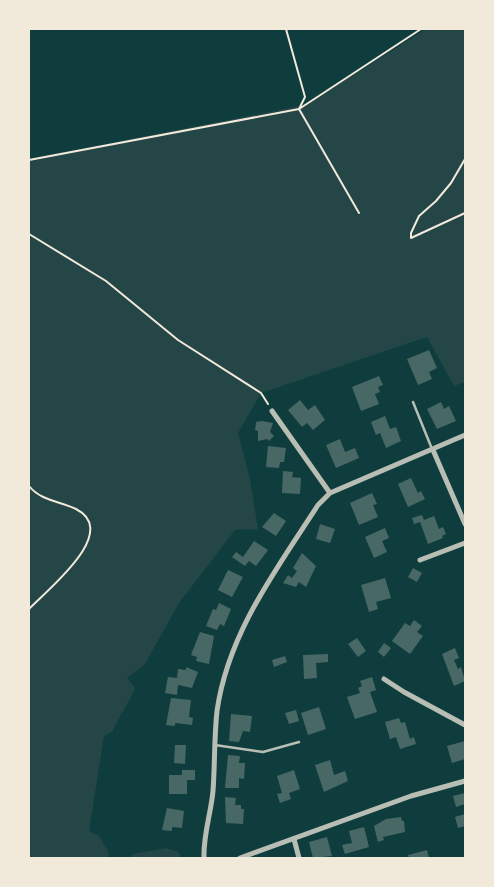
<svg xmlns="http://www.w3.org/2000/svg" width="494" height="887" viewBox="0 0 494 887" font-family="Mulish,sans-serif">
  <rect width="100%" height="100%" fill="#0f3d3e"/>
  <path fill="#244646" d="M426 29H465V382L454 386 427 337 261 393 238 433 250 479 258 529 235 530 179 603 145 664 127 678 135 688C129 703 119 715 113 731L104 736 89 831 99 836 109 853 108 858H29V159L300 106V109Z
    M166 848 179 852 181 858H127L134 854Z"/>
  <path fill="#486865" d="M429 350 437 368 429 372 432 379 418 385 407 359Z
    M379 376 383 385 378 387 380 392 375 394 379 404 361 411 352 387Z
    M300 400 308 410 315 405 325 420 313 430 307 423 302 427 288 410Z
    M441 402 444 409 449 406 456 421 437 429 427 409Z
    M385 416 390 429 396 427 401 441 386 448 380 433 376 435 371 422Z
    M262 421 273 423 270 432 274 436 269 441 267 439 258 441V431L255 430 256 422Z
    M340 439 345 452 355 448 359 458 336 468 326 445Z
    M268 446 286 448 284 462H280L279 468 266 467Z
    M283 471 293 472 292 477 301 478 300 494 282 493Z
    M411 478 418 493 421 491 425 499 408 507 398 484Z
    M372 493 377 504 373 505 378 517 359 525 350 503Z
    M274 513 286 521 276 536 262 527Z
    M422 515 424 520 434 516 439 529 443 527 446 534 442 536 443 538 428 544 420 522 414 524 412 518Z
    M320 524 335 529 330 543 316 539Z
    M385 528 389 538 382 541 387 552 374 558 365 537Z
    M254 541 268 550 256 566 249 561 245 566 232 557 236 552 243 557Z
    M302 553 316 566 306 587 299 582 296 587 283 583 288 575 292 578 297 571 293 568Z
    M413 568 422 573 417 582 408 577Z
    M228 570 243 577 232 597 218 590Z
    M385 578 391 598 376 602 378 609 369 612 361 585Z
    M219 603 231 609 224 626 220 624 217 630 206 626 213 609 216 610Z
    M414 620 422 626 417 632 423 636 410 654 392 641 405 623 410 626Z
    M200 632 214 636 209 664 196 661 197 657 191 655Z
    M357 638 366 651 358 657 348 644Z
    M384 643 391 648 384 657 378 652Z
    M455 648 459 658 454 660 458 669 461 667 465 681 454 686 442 654Z
    M328 654V662L316 663 317 678 304 679 303 655Z
    M285 656 287 662 274 667 272 660Z
    M186 667 198 672 192 688 178 685 177 695 165 693 168 677 177 678 178 669 186 670Z
    M372 677 376 690 370 692 377 712 355 719 347 697 360 693 358 688 362 686 360 681Z
    M171 698 191 700 189 717 193 718 192 725 175 723V726L166 725Z
    M319 707 326 729 308 735 301 713Z
    M296 710 299 721 289 724 285 713Z
    M231 714 252 716 250 732 243 731 239 742 229 741Z
    M399 718 401 723 405 722 410 739 414 737 416 744 400 749 396 737 390 739 385 722Z
    M465 741V759L452 763 447 746Z
    M175 745H186L185 764 174 763Z
    M228 755 240 756 239 763H245L244 779 239 778V788H225Z
    M330 760 334 775 345 771 348 781 324 792 315 765Z
    M182 770H195V780H187V794H169V775H182Z
    M294 770 300 789 289 793 291 799 280 803 277 794 282 793 277 776Z
    M465 793V804L456 807 453 796Z
    M225 797 236 798 235 805H241V809H244L243 824 226 823Z
    M167 808 184 811 182 828 172 827V831L162 830Z
    M465 814V826L458 828 455 817Z
    M401 817 402 821H404L405 832 383 837 384 840 378 842 374 826 386 819Z
    M364 827 369 847 345 854 342 845 352 843 349 831Z
    M327 837 332 856 313 858 309 842Z
    M427 850 429 858H409L408 855Z"/>
  <g fill="none" stroke-linecap="round" stroke-linejoin="round">
    <path stroke="#f1e9da" stroke-width="2" d="M286 29 305 97 299 109 359 213
      M465 159 451 183 436 201 419 216 411 233V238L465 213
      M29 160 299 109 421 29
      M29 234 106 281 178 340 261 393 268 404
      M29 486C41 501 60 501 76 509 121 532 47 590 29 609"/>
    <path stroke="#b8beb3" stroke-width="2.5" d="M413 402 432 449
      M215 745 263 752 299 742"/>
    <path stroke="#b8beb3" stroke-width="5" d="M272 411 330 493
      M433 450 465 524
      M420 560 465 543
      M384 679 404 692 465 725
      M294 839 299 858
      M204 858C203 836 211 813 213 791 215 764 214 738 217 711 228 633 276 570 318 505L330 493 465 435
      M240 858 411 796 465 781"/>
  </g>
  <rect width="494" height="887" fill="none" stroke="#f1e9da" stroke-width="60"/>
</svg>
